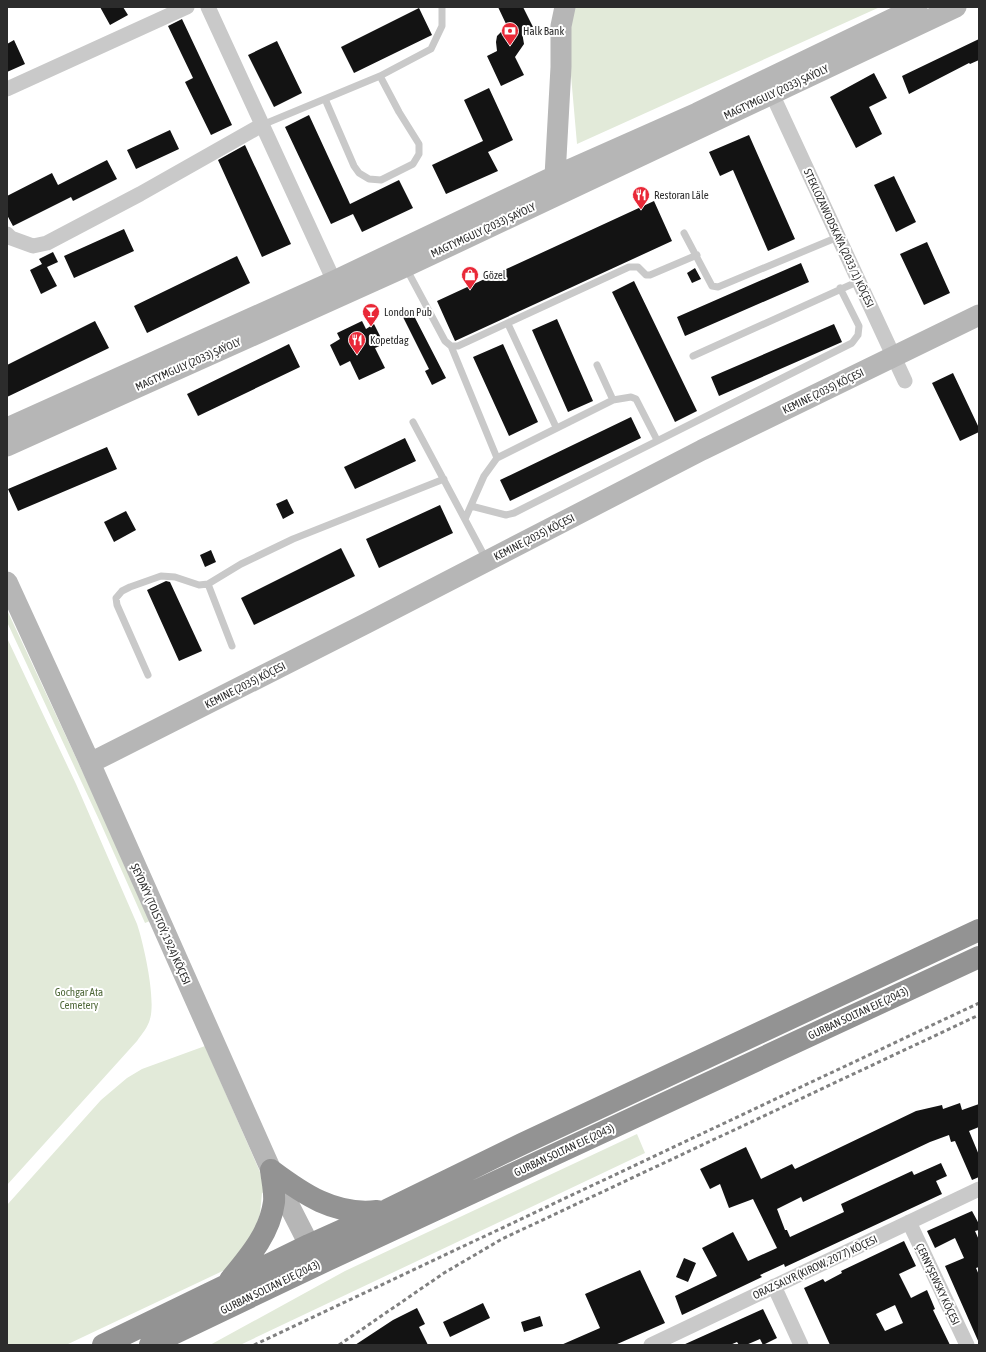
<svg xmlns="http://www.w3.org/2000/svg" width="986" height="1352" viewBox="0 0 986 1352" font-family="'Asap Condensed',sans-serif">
  <rect width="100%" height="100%" fill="#fff"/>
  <path fill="#e2ead9" d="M565 7H880L577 144Z
    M7 610 106 822 150 921 145 923 101 824 7 622Z
    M7 638 76 784 137 924C144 945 156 999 150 1019 148 1027 142 1034 137 1041L7 1185Z
    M205 1046 260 1172 264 1192 262 1193 260 1214 254 1232 229 1268 66 1345H7V1205L101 1100 127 1078 142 1069Z
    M637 1134 645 1153 240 1345H210L345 1271Z"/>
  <path fill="#131313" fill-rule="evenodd" d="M100 7H123L128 15 110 25Z
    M498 7H523L533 27 522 32 524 44 515 57 524 75 501 86 487 56 497 51 496 42 497 36 507 26Z
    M419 8 432 35 354 73 341 47Z
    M182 19 232 125 211 135 185 82 193 78 168 26Z
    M979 39V60L970 64 969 63 909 94 902 76Z
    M14 40 25 64 7 72V44Z
    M277 41 302 93 274 107 248 55Z
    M874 73 887 98 869 107 882 134 856 148 830 97Z
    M489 88 513 140 488 152 498 171 446 194 432 165 483 141 464 100Z
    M309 115 350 204 399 180 413 208 362 232 353 214 331 224 285 127Z
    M170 130 179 149 136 169 127 150Z
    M749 135 795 239 768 251 733 170 720 176 709 152Z
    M245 145 291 244 262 257 218 160Z
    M107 160 117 179 73 201 71 197 13 226 7 215V196L52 173 58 185Z
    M894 176 916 222 896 232 874 185Z
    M654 201 672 241 455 341 437 301Z
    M124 229 134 251 74 278 64 256Z
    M927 242 950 293 924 305 900 254Z
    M53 252 58 262 47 267 57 286 41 294 30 270 42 264 39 259Z
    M237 256 250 283 147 333 134 306Z
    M801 263 809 282 685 336 677 317Z
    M695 268 701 279 692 283 687 273Z
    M634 281 697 411 675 422 612 292Z
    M412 312 446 378 432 385 425 371 429 369 403 317Z
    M557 319 593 401 568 412 532 330Z
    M95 321 109 348 7 397V365Z
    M362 321 366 329 374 324 384 344 375 348 385 368 359 380 350 361 340 366 330 345 340 339 337 333Z
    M834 324 842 342 719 396 711 377Z
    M289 344 300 367 198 416 187 394Z
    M503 344 538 422 509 436 473 357Z
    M953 373 979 428V432L960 441 932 383Z
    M631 417 641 438 510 501 500 480Z
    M405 438 416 461 355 489 344 467Z
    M107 447 117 469 18 511 8 489Z
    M287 499 294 513 283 519 276 504Z
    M440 505 453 533 379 568 366 539Z
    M126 511 136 530 114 542 104 522Z
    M341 548 355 576 254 625 241 598Z
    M211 550 216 562 205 567 200 555Z
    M166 581 170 582 202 651 179 661 147 590Z
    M960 1103 962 1110 979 1104V1127L969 1131 979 1155V1177L972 1180 955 1141 951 1142 949 1135 930 1142 803 1202 801 1197 777 1209 785 1230H787L790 1237 844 1212 841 1204 912 1171 914 1175 941 1163 947 1176 936 1181 942 1194 785 1267 784 1264 760 1275 762 1277 682 1315 675 1296 717 1276 702 1248 733 1232 748 1261 777 1248 753 1199 729 1208 720 1184 710 1189 700 1169 746 1147 761 1179 792 1164 795 1169 916 1111 942 1105 943 1109Z
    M972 1211 979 1224V1230L975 1231 979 1240V1267L976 1268 979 1275V1343L945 1266 964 1258 955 1238 935 1248 927 1231Z
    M904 1241 916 1266 899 1274 911 1298 927 1290 935 1309 933 1310 950 1345H830L804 1288 823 1279 825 1282 842 1273 841 1271ZM895 1305 903 1323 885 1331 876 1314Z
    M684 1258 696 1263 688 1282 676 1277Z
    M640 1270 665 1323 615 1345H561L600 1328 585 1294Z
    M483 1303 490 1318 450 1337 443 1322Z
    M417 1308 425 1324 419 1327 428 1345H355L393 1320Z
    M763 1309 777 1338 763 1345 760 1339 746 1345H739L737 1342 730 1345H683Z
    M540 1316 543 1326 524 1332 521 1322Z"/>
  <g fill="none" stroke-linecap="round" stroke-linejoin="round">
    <path stroke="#c9c9c9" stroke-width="7" d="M325 99 354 166 359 173 369 179 381 180 413 164 419 154V144L399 112 380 76
      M262 125 380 76 431 49 442 26V7
      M684 233 712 286 718 287 838 237
      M406 268 445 341 451 346H458L629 267H638L646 275H650L697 255
      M508 324 556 427
      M451 346 497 458
      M693 356 859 281
      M597 365 613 400
      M413 422 486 559
      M471 506 506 515 514 513 852 343 858 335 859 326 840 288
      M465 519 484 476 497 458 613 400 631 397 636 399 657 440
      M208 584 232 646
      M148 675 117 605 116 598 122 591 130 587 161 576 175 577 199 585 208 584 241 564 293 539 444 479"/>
    <path stroke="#c9c9c9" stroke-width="15" d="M208 7 334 281
      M7 89 187 7
      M772 94 905 381
      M7 234 11 238 33 246 47 243 140 194 262 125
      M909 1222 967 1345
      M774 1286 801 1345
      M651 1345 979 1189"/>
    <path stroke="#b6b6b6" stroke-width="21" d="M555 176 561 67V26L565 7
      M7 428 334 281 555 176 697 113 917 7
      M7 446 405 267 956 7
      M7 582 90 763 271 1170 317 1260
      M90 763 367 623 702 450 979 315"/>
    <path stroke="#939393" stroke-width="22" d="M271 1170C303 1194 335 1216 377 1211
      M230 1280C249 1257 270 1233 274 1202 275 1192 272 1180 271 1170
      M103 1345 309 1245 387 1210 522 1144 979 930
      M150 1345 319 1264 979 957"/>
    <path stroke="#818181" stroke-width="3" stroke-dasharray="4 3" stroke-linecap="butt" d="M254 1345 979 1003
      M339 1345 444 1273 502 1239 979 1015"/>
  </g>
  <defs>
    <symbol id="bank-pin" viewBox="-11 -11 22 30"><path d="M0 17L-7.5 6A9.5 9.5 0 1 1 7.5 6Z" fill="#e92837" stroke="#fff"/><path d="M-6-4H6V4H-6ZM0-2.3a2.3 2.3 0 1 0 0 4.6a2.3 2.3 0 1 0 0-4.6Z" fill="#fff"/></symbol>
    <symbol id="restaurant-pin" viewBox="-11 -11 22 30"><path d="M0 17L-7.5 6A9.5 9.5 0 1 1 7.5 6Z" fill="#e92837" stroke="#fff"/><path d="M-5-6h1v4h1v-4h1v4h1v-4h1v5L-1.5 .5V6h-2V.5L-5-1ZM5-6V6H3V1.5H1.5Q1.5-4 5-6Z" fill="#fff"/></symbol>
    <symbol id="shop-pin" viewBox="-11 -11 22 30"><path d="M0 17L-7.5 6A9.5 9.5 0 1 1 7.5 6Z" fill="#e92837" stroke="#fff"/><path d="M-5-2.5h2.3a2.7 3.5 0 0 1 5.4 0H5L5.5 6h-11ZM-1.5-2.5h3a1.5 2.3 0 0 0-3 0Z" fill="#fff"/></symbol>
    <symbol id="bar-pin" viewBox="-11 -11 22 30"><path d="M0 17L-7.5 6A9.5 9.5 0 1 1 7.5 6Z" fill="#e92837" stroke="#fff"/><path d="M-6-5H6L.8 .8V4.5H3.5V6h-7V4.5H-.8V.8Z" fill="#fff"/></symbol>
  </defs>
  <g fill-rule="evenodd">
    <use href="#bank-pin" x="500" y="21" width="20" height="27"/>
    <use href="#restaurant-pin" x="631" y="185" width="20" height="27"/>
    <use href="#shop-pin" x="460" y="265" width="20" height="27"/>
    <use href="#bar-pin" x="361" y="302" width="20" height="27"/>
    <use href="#restaurant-pin" x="347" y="330" width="20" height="27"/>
  </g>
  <g text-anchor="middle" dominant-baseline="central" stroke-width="4" stroke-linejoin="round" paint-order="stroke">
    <g font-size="11" fill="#2c2c2c" stroke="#fff" text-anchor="start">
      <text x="523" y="31">Halk Bank</text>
      <text x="654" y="195">Restoran Läle</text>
      <text x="483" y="275">Gözel</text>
      <text x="384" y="312">London Pub</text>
      <text x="370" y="340">Kopetdag</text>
    </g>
    <g font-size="11" fill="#2c2c2c" stroke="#fff">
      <text transform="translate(776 92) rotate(-25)">MAGTYMGULY (2033) ŞAÝOLY</text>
      <text transform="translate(483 230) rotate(-25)">MAGTYMGULY (2033) ŞAÝOLY</text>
      <text transform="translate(839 238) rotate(65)">STEKLOZAWODSKAÝA (2033/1) KÖÇESI</text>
      <text transform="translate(188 364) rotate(-24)">MAGTYMGULY (2033) ŞAÝOLY</text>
      <text transform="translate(823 391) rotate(-26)">KEMINE (2035) KÖÇESI</text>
      <text transform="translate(534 537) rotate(-27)">KEMINE (2035) KÖÇESI</text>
      <text transform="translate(245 685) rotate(-27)">KEMINE (2035) KÖÇESI</text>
      <text transform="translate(161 924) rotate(66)">ŞEÝDAÝY (TOLSTOÝ, 1924) KÖÇESI</text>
      <text transform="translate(858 1013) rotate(-25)">GURBAN SOLTAN EJE (2043)</text>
      <text transform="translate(564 1150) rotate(-25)">GURBAN SOLTAN EJE (2043)</text>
      <text transform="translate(815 1267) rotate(-25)">ORAZ SALYR (KIROW, 2077) KÖÇESI</text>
      <text transform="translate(938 1284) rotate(65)">ÇERNYŞEWSKY KÖÇESI</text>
      <text transform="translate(270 1287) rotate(-26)">GURBAN SOLTAN EJE (2043)</text>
    </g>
    <g font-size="11" fill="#4f6839" stroke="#fff">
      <text x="79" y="992">Gochgar Ata<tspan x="79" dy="13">Cemetery</tspan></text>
    </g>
  </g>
  <rect width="986" height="1352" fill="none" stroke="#2c2c2c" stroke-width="16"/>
</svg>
